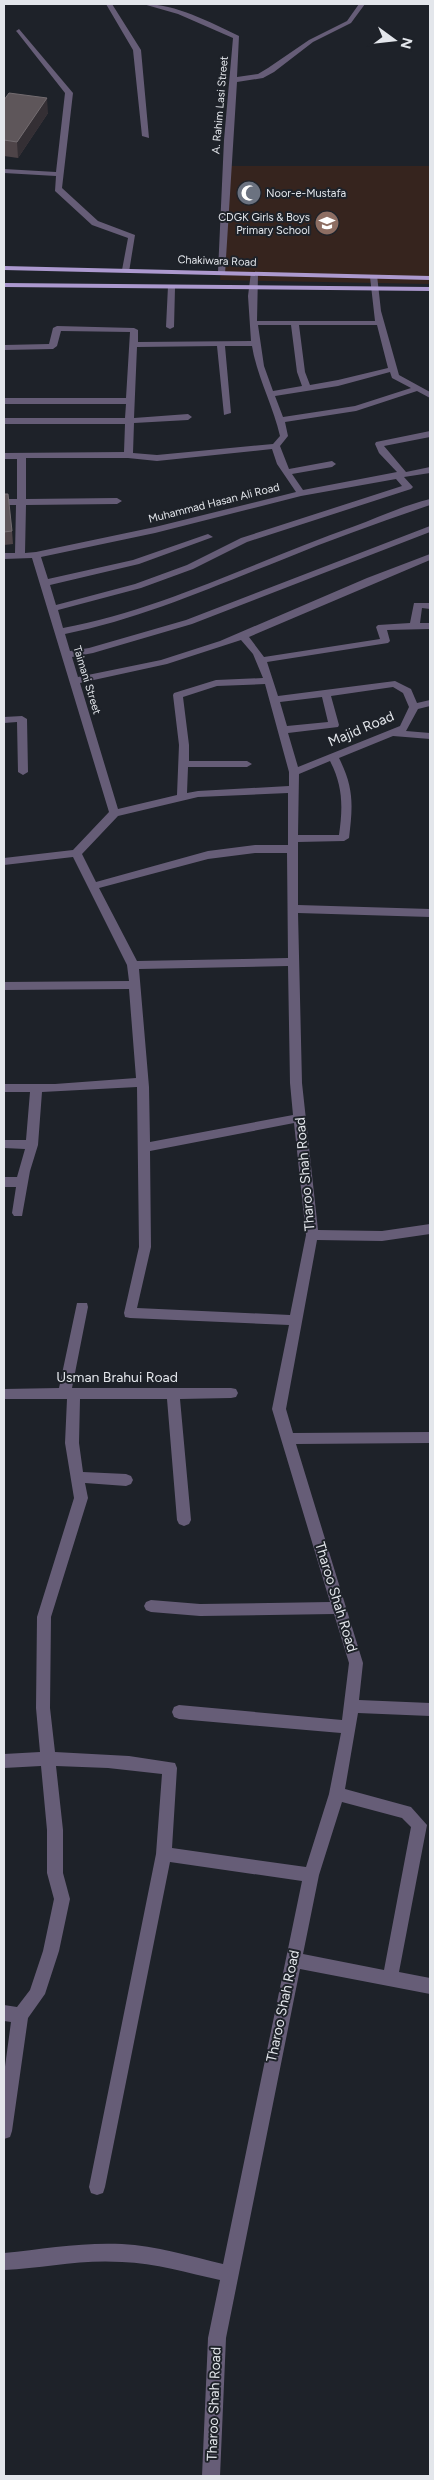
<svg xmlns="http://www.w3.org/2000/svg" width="434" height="2480" viewBox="0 0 434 2480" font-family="Figtree,sans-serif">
  <rect width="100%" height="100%" fill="#1e2229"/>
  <path fill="#36241e" d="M227 166H430V284L220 280Z"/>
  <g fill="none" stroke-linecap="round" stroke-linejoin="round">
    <path fill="#665d77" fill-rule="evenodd" d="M106 4H112L141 50 149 138 142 136 133 50Z
      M143 4C177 4 209 22 239 36L237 77 258 74 268 68 309 40 347 21 359 4H365L351 23 313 42 274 72 263 78 237 82 225 274 218 272 224 140 233 38 178 14Z
      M19 29 73 93 62 188 98 221 135 235 129 272 122 270 128 238 92 225 55 191 56 176 4 173V169L56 172 65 93 17 32 16 31Z
      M251 272 258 274 257 321H375L370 277 377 275 381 311 399 375 430 392V398L417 391 356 411 285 422 288 436 280 446 289 469 332 461 336 464 332 467 292 474 303 490 397 472 379 453 375 444 376 442 430 431V437L384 446 406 472 430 467V473L404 477 413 487 411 489 247 542 193 569 141 588 58 610 63 628C164 609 258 560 355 526 379 517 405 505 430 499V505C381 522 332 539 284 559 212 587 141 619 65 634L70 651 89 648 186 620 430 526V532L192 624 93 653 72 657 78 677 161 660 220 641 367 578 430 554V560L249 637 264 657 380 639 376 627 378 625 410 623 414 603H430V609L422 608 420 623H430V629L387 630 390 641 388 643 267 662 278 696 395 681 411 689 417 703 430 700V706L418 709 406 731 430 733V739L393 736 339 758C354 788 353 805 349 838L344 841 298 842V905L430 909V917L298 913 302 1083 318 1230 382 1231 430 1224V1234L382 1241 317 1240 286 1409 293 1433 430 1432V1443L296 1444 363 1663 359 1700 430 1703V1716L358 1713 345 1789 411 1807 427 1825 399 1972 430 1978V1994L300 1969 226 2338 220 2476H202L208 2338 220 2280C188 2273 155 2263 122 2262 82 2259 43 2268 4 2270V2253C43 2249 83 2242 122 2244 156 2246 190 2256 223 2264L302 1881 170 1862 105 2187 103 2193 97 2195 91 2193 89 2187 156 1854 162 1774 108 1768 56 1766 63 1830V1873L70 1899 59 1951 45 1994 28 2018 12 2131 10 2137 4 2139V2074L11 2022 4 2021V2005L17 2007 30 1990 43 1951 54 1899 47 1873V1830L41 1766 4 1768V1754L40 1752 36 1708 37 1617 74 1498 65 1443 67 1399H4V1389L59 1388 77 1303H87L88 1307 72 1388H231L236 1389 238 1393 236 1397 231 1398 180 1399 191 1520 189 1524 184 1526 179 1524 177 1520 167 1399H80L79 1443 83 1472 126 1474 131 1476 133 1480 131 1484 126 1486 85 1483 88 1498 51 1617 50 1708 55 1752 129 1756 175 1763 177 1768 172 1848 306 1867 329 1794 341 1733 179 1719 174 1717 172 1712 174 1707 179 1705 342 1720 349 1663 334 1614 200 1616 151 1612 146 1610 144 1606 146 1602 151 1600 200 1604 330 1602 272 1409 289 1325 130 1318 125 1317 124 1313 139 1247 137 1087 42 1092 38 1145 30 1171 22 1216H14L12 1213 16 1187H4V1177H17L25 1149 4 1148V1140H26L30 1092H4V1084H55L136 1078 129 989 4 990V982L129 981 127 965 73 857 4 865V858L73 850 109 812 32 558 4 559V553H15L16 505H4V499H17V459H4V453L124 452 125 424H4V418H125L126 404H4V398H126L130 332 61 331 57 346 53 349 4 350V345L49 344 53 328 57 326 134 328 138 330V342L251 341 248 296ZM258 325H291L297 372 302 386 273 391 264 366ZM299 325H377L388 368 338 380 310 385 305 372ZM217 346 224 415 231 413 225 346H252C257 377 273 405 280 436L273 444 157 455 133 453 134 423 188 420 192 417 188 414 134 418 137 347ZM390 372 392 378 411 388 355 406 283 417 275 396 338 386ZM272 449 277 464 296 492 155 527 36 552 25 553 26 505 117 504 122 501 117 498 26 499V458H128L157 461ZM396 479 402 486 241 538 187 565 135 584 56 605 50 585 139 564 213 537 208 534 205 535 133 560 48 579 41 557 155 533 301 496ZM241 640 253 654 263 678 216 680 174 693 173 695 179 745 177 795 118 809 80 683 167 664ZM265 684 289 772V786L198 791 187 793 188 767H247L252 764 247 761H189V745L183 697 217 686ZM393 687 403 693 409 707 400 726 298 767 288 733 338 727 339 725 331 696ZM322 697 328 722 287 726 280 702ZM330 761C343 786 343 807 339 835H298L299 774ZM288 793V845H255L208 851 96 882 82 854 118 816 198 797ZM255 853H287L288 958 137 961 99 888 208 859ZM288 966 290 1083 293 1115 150 1142 149 1087 139 969ZM294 1123 306 1235 290 1315 137 1308 151 1247 150 1151ZM342 1802 402 1818 411 1827 384 1970 303 1954 319 1875Z
      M168 286 175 288 174 327 170 329 166 327Z
      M22 716 27 719 28 772 23 775 18 772 17 722 4 723V717Z"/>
    <path fill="#ac99cf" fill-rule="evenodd" d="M4 266 430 276V280L4 270Z
      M4 283 430 287V291L4 287Z"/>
  </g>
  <path fill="#4e4448" d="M4 100 48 113 18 158 4 156Z
    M4 494 12 531 13 544 4 545Z"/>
  <path fill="#342f34" d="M47 98 48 113 18 158 17 142Z"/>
  <path fill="#5e565a" stroke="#736c70" d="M9 93 47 98 17 142 4 140V100Z
    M4 494H8L12 531 4 532Z"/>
  <defs>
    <symbol id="mosque-disc" viewBox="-11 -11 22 22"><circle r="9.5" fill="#6b7280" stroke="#1e2229"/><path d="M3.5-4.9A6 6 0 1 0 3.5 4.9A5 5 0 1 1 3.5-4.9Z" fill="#fff"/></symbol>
    <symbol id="school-disc" viewBox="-11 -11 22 22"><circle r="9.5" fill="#8d6e63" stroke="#1e2229"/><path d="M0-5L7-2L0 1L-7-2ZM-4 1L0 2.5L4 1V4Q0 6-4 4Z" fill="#fff"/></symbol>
  </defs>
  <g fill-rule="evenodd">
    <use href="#mosque-disc" x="235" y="179" width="28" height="28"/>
    <use href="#school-disc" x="313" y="209" width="28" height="28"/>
  </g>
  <g text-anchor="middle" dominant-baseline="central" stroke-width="4" stroke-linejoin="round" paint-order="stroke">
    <g font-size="11" fill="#e3e6eb" stroke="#1e2229">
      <text transform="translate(220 105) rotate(-85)">A. Rahim Lasi Street</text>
      <text transform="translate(217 261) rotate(2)">Chakiwara Road</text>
      <text transform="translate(214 503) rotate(-14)">Muhammad Hasan Ali Road</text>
      <text transform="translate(87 680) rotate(73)">Taimani Street</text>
    </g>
    <g font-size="11" fill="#e3e6eb" stroke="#1e2229" text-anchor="start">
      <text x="266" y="193">Noor-e-Mustafa</text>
      <text x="310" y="217" text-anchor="end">CDGK Girls &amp; Boys<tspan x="310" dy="13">Primary School</tspan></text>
    </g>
    <g font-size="14" fill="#e3e6eb" stroke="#1e2229">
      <text transform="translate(361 729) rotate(-23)">Majid Road</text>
      <text transform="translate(305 1174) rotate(-95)">Tharoo Shah Road</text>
      <text x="117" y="1377">Usman Brahui Road</text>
      <text transform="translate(336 1597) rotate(73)">Tharoo Shah Road</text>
      <text transform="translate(283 2006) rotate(-78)">Tharoo Shah Road</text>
      <text transform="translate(214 2404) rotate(-88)">Tharoo Shah Road</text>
    </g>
  </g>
  <rect width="434" height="2480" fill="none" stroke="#e3e6eb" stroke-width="10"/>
  <g transform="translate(394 40) rotate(105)" stroke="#1e2229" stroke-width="4" paint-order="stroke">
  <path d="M0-4L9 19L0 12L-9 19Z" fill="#e3e6eb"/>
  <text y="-8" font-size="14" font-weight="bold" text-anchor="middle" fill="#e3e6eb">N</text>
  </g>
</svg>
